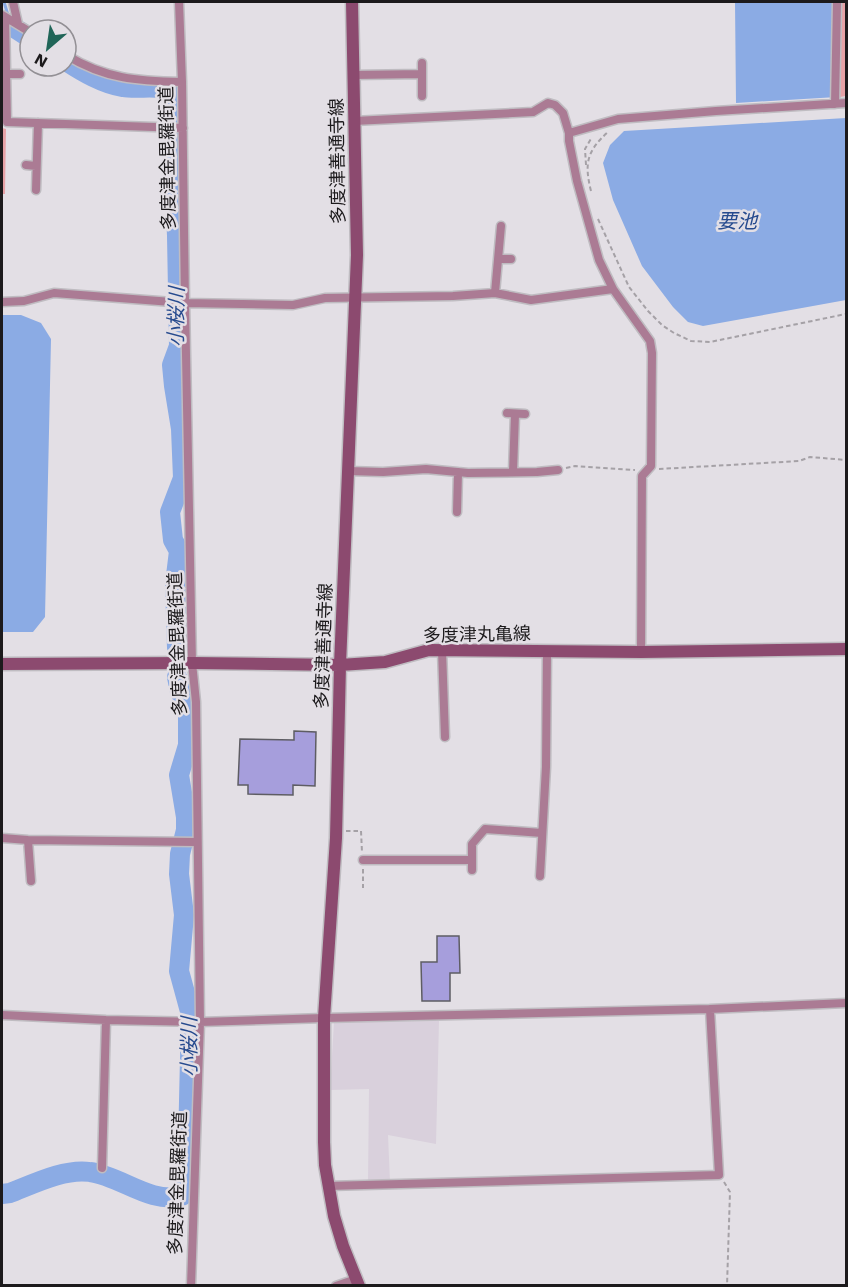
<svg xmlns="http://www.w3.org/2000/svg" width="848" height="1287" viewBox="0 0 848 1287" font-family="'Work Sans','Noto Sans JP',sans-serif">
  <rect width="100%" height="100%" fill="#e3dfe5"/>
  <path fill="#d9d0dc" d="M439 1021 436 1144 388 1135 390 1182H368L369 1089 330 1090 334 1022Z"/>
  <path fill="#e7a2a7" d="M841 2H846V96L840 97Z
    M2 128 6 129 5 194H2Z"/>
  <path fill="#8babe4" d="M735 2H838L837 97 736 103Z
    M846 118V300L703 326 688 322 673 307 642 266 613 200 603 163 610 145 624 131Z
    M2 315H21L41 323 51 339 45 617 33 632H2Z"/>
  <g fill="none" stroke-linecap="round" stroke-linejoin="round">
    <path stroke="#8babe4" stroke-width="3" d="M4 2 8 15"/>
    <path stroke="#8babe4" stroke-width="20" d="M10 25 30 38
      M66 61C83 72 103 84 123 87 139 90 157 84 171 91L177 236 179 346 172 365 174 386 181 429 183 478 170 512 173 540 179 551 175 584 177 648
      M2 1194 10 1193C33 1184 65 1168 90 1172 121 1176 149 1204 182 1196L187 1188 191 1015 179 971 184 915 179 874 180 854 186 830V817L179 775 188 745V706L180 692 177 677"/>
  </g>
  <path fill="#a69edc" stroke="#5e5d63" stroke-width="1.5" d="M294 731 316 732 315 786 293 785V795L248 794V785H238L240 739 294 740Z
    M437 936H459L460 973H450V1001H422L421 962H437Z"/>
  <g fill="none" stroke-linecap="round" stroke-linejoin="round">
    <defs>
      <path id="street" d="M13 2 18 24
        M179 2 182 82 185 303 192 663 196 702 200 1022 191 1286
        M2 15 30 32
        M5 17 7 122 183 128
        M66 55C105 79 138 81 182 82
        M2 74H20
        M353 75 422 74
        M422 96V63
        M835 104 837 2
        M354 121 533 112 548 103 555 105 563 113 569 133V141L577 181 599 260 613 289 650 341 652 353 651 466 642 476 641 652
        M569 133 618 119 716 111 846 103
        M26 165 36 166
        M36 190 38 123
        M498 259H511
        M495 293 501 226
        M2 302 24 301 54 293 185 303 293 305 325 298 453 296 495 293 531 300 613 289
        M507 413 525 414
        M348 471 383 472 426 469 468 473 537 472 558 470
        M513 472 515 414
        M457 512 458 472
        M442 650 445 737
        M2 838 28 840 197 842
        M28 840 31 881
        M363 860H472
        M472 870V844L485 829 542 833
        M540 876 546 767 547 651
        M2 1015 106 1020 200 1022 324 1018 710 1009 846 1003
        M102 1168 106 1020
        M328 1186 719 1175 710 1009
        M336 1286 356 1279"/>
      <path id="secondary" d="M352 2 357 255 340 665 336 838 324 1018V1142L325 1165 334 1216 343 1246 359 1286
        M2 664 192 663 340 665 385 662 429 650 641 652 846 649"/>
    </defs>
    <use href="#street" stroke="#bfbcc1" stroke-width="11"/>
    <use href="#secondary" stroke="#bfbcc1" stroke-width="15"/>
    <path stroke="#a5a1a6" stroke-width="2" stroke-dasharray="4.5 3" stroke-linecap="butt" d="M586 165 585 149 592 137
      M591 191C584 163 587 151 608 132
      M598 219 629 287 648 311 662 325 674 333 691 341 710 342 846 314
      M566 468 575 466 635 470
      M659 469 799 461 810 457 846 460
      M346 831H361L362 852
      M363 869V888
      M724 1182 730 1192 727 1286"/>
    <use href="#street" stroke="#ab7b94" stroke-width="8"/>
    <use href="#secondary" stroke="#8c4a6f" stroke-width="12"/>
  </g>
  <g text-anchor="middle" dominant-baseline="central" stroke-width="5" stroke-linejoin="round" paint-order="stroke">
    <g font-size="18" fill="#1c1a1c" stroke="#e3dfe5">
      <text transform="translate(167 158) rotate(-91)">多度津金毘羅街道</text>
      <text transform="translate(337 161) rotate(-91)">多度津善通寺線</text>
      <text transform="translate(477 634) rotate(-1)">多度津丸亀線</text>
      <text transform="translate(177 644) rotate(-92)">多度津金毘羅街道</text>
      <text transform="translate(323 646) rotate(-88)">多度津善通寺線</text>
      <text transform="translate(177 1183) rotate(-88)">多度津金毘羅街道</text>
    </g>
    <g font-size="20" font-style="italic" fill="#264a8e" stroke="#e3dfe5">
      <text x="737" y="221">要池</text>
      <text transform="translate(176 317) rotate(-89)">小桜川</text>
      <text transform="translate(189 1047) rotate(-90)">小桜川</text>
    </g>
  </g>
  <rect width="848" height="1287" fill="none" stroke="#1c1a1c" stroke-width="6"/>
  <g transform="translate(48 48) rotate(209)"><circle r="28" fill="#e3dfe5" stroke="#939095" stroke-width="1.5"/>
  <path d="M0-4.5L10 22L0 15L-10 22Z" fill="#206558"/>
  <text y="-9" font-size="16" font-weight="bold" text-anchor="middle" fill="#1c1a1c">N</text>
  </g>
</svg>
